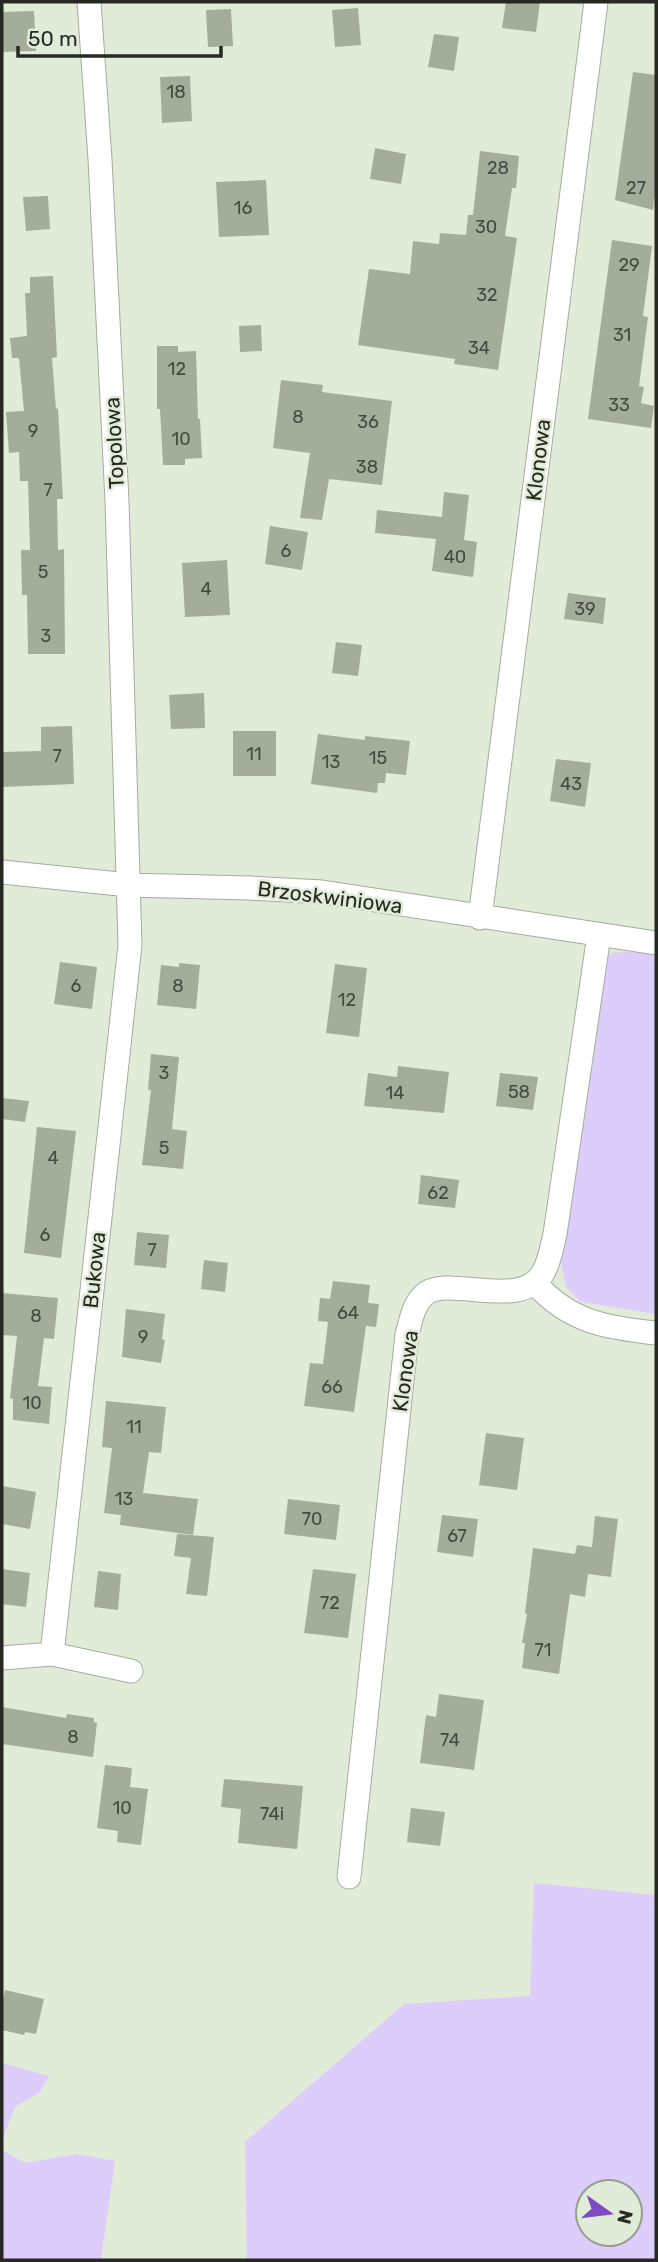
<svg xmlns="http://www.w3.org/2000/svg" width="658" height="2262" viewBox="0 0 658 2262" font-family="Rubik,sans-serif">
  <rect width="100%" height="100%" fill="#e1ecd8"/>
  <path fill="#ddcdfb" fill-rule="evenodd" d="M643 951 656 953V1314L581 1302 566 1287 560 1257 602 964 611 953Z
    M534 1883 656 1895V2260H247L245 2142 404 2004 530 1996ZM588 2192H630V2234H588Z
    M2 2063 49 2076 40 2092 15 2107 2 2140Z
    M2 2150 25 2163 77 2154 115 2161 101 2260H2Z"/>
  <path fill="#a3ad9a" d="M506 2H540L536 32 502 28Z
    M358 8 361 45 335 47 332 10Z
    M231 9 233 46 208 47 206 10Z
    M34 11 36 51 2 52V12Z
    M434 34 459 37 454 71 428 67Z
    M633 72 656 75V198H654L653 210 615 200Z
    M190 76 192 121 162 123 160 77Z
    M375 148 406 154 401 184 370 179Z
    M480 151 519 156 516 188H512L505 236 517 238 498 370 454 364 455 359 358 345 369 269 410 274 413 241 439 244 440 233 466 235 468 215H473Z
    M266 180 269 235 219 237 216 182Z
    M48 196 50 229 26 231 23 197Z
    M612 240 652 246 643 316 648 317 639 386 644 387 641 403 654 406 651 428 588 419Z
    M53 276 57 357 52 358 56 409 58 408 63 499H57L58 550 64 549 65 654H28L27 595H22L21 550H30L28 481H20L19 452 9 453 6 412 24 411 19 358H12L10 338 27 336 25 293H30V277Z
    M261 325 262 351 240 352 239 326Z
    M157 346H178V352L196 351 198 419H200L202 458 185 459V465H163L160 409H157Z
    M281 380 323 385 322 392 392 401 382 485 329 479 322 520 300 518 310 453 273 448Z
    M444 492 469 495 464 540 477 542 473 577 432 571 436 539 375 533 377 510 442 517Z
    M270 526 308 532 302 570 265 564Z
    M227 560 230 615 185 617 182 563Z
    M568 593 606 598 603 624 564 619Z
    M336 642 362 645 358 676 332 673Z
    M204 693 205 728 171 729 169 695Z
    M72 726 74 784 2 787V752L41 751V727Z
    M233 731H276V776H233Z
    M318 734 365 740V736L410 741 406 775 386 773 385 783H378L377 793 311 784Z
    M556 759 591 763 585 807 550 801Z
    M60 962 97 967 92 1009 54 1004Z
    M179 963 200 965 196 1009 157 1005 161 965 179 967Z
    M335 964 367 968 359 1037 326 1033Z
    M151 1054 179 1057 172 1129 187 1131 183 1169 142 1165 151 1090H148Z
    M398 1066 449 1072 444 1113 364 1106 368 1073 397 1077Z
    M500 1073 538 1077 533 1110 496 1106Z
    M2 1098 29 1101 25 1122 2 1119Z
    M37 1127 76 1131 61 1258 24 1253Z
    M421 1175 459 1180 455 1208 418 1204Z
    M137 1232 169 1235 166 1268 134 1265Z
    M204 1260 228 1263 225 1292 201 1289Z
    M333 1281 370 1285 368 1303 379 1304 376 1327 366 1326 354 1412 304 1406 310 1363 323 1364 328 1322 318 1321 320 1298 330 1299Z
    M2 1293 58 1298 54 1339 44 1338 38 1386 52 1387 49 1424 13 1420V1399L10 1398 17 1336 2 1335Z
    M126 1309 165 1314 162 1339 165 1340 161 1363 122 1357Z
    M106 1401 166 1407 161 1453 149 1452 143 1493 198 1499 193 1535 120 1525 121 1515 104 1513 112 1448 102 1447Z
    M486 1433 524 1438 517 1490 479 1485Z
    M2 1486 36 1492 30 1529 2 1524Z
    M288 1499 340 1505 336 1540 284 1534Z
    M442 1515 478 1519 473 1557 437 1552Z
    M595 1516 618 1519 611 1577 588 1574 585 1597 570 1594 559 1674 522 1668 525 1643H522L527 1614 525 1613 533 1548 575 1554 577 1545 592 1547Z
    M177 1534 214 1537 207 1596 186 1594 191 1558 174 1556Z
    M2 1569 30 1573 26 1607 2 1604Z
    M313 1569 356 1574 348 1638 304 1633Z
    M98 1571 121 1574 118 1610 94 1607Z
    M439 1694 484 1700 474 1770 420 1763 426 1715 436 1717Z
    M2 1707 66 1718 67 1714 94 1718V1722L97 1723 93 1757 2 1744Z
    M105 1765 132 1768 130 1787 148 1789 141 1845 117 1842 118 1831 97 1828Z
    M224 1779 303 1786 297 1849 238 1843 241 1809 221 1807Z
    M411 1808 445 1812 440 1846 407 1842Z
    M5 1990 44 1999 36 2034 25 2032 24 2035 2 2030V2005Z"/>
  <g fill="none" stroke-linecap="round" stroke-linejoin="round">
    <defs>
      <path id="street" d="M2 872 129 885 249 888 322 892 656 943
        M480 918 596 2
        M535 1283C569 1322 607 1328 656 1333
        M52 1654 130 945 117 501 100 159 89 2
        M2 1658 52 1654 131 1671
        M349 1877 407 1334C411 1321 413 1305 424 1295 446 1273 523 1313 544 1271 550 1260 552 1246 555 1234L599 935"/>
    </defs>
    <use href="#street" stroke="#a3ad9b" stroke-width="25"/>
    <use href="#street" stroke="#fff" stroke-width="23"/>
  </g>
  <g text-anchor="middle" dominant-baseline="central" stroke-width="5" stroke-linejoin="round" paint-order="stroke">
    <g font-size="18" fill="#444a40">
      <text x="176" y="92">18</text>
      <text x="498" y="168">28</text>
      <text x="636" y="188">27</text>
      <text x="243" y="208">16</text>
      <text x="486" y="227">30</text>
      <text x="629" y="265">29</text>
      <text x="487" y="295">32</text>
      <text x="622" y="335">31</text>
      <text x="479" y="348">34</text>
      <text x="177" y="369">12</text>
      <text x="619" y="405">33</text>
      <text x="298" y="417">8</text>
      <text x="368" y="422">36</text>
      <text x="33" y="431">9</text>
      <text x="181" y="439">10</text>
      <text x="367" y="467">38</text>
      <text x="48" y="490">7</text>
      <text x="286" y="551">6</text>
      <text x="455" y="557">40</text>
      <text x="43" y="572">5</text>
      <text x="206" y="589">4</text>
      <text x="585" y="609">39</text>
      <text x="46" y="636">3</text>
      <text x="254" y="754">11</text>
      <text x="57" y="756">7</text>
      <text x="378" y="758">15</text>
      <text x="331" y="762">13</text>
      <text x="571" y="784">43</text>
      <text x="76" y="986">6</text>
      <text x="178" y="986">8</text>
      <text x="347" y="1000">12</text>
      <text x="164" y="1073">3</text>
      <text x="519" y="1092">58</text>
      <text x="395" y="1093">14</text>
      <text x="164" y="1148">5</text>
      <text x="53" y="1158">4</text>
      <text x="438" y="1193">62</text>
      <text x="45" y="1235">6</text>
      <text x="152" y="1250">7</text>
      <text x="348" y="1313">64</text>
      <text x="36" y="1316">8</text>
      <text x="143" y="1337">9</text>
      <text x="332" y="1387">66</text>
      <text x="32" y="1403">10</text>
      <text x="134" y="1427">11</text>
      <text x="124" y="1499">13</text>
      <text x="312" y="1519">70</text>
      <text x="457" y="1536">67</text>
      <text x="330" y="1603">72</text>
      <text x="543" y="1650">71</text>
      <text x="73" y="1737">8</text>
      <text x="450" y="1740">74</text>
      <text x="122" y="1808">10</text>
      <text x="272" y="1814">74i</text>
    </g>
    <g font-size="21" fill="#252922" stroke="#e1ecd8">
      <text transform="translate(114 443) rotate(-93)">Topolowa</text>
      <text transform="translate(538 460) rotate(-83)">Klonowa</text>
      <text transform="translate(330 897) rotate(7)">Brzoskwiniowa</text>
      <text transform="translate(94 1270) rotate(-84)">Bukowa</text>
      <text transform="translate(405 1371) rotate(-82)">Klonowa</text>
    </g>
  </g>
  <rect width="658" height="2262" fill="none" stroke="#252922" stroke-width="7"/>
  <g transform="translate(609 2213) rotate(104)"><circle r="33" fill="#e1ecd8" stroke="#969e8f" stroke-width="2"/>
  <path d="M0-5L12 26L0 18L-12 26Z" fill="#7e4ac1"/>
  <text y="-10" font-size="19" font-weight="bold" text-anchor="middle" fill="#252922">N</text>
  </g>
  <path d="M18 46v10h203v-10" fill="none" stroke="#252922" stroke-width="3.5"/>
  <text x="28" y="46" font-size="21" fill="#252922" stroke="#e1ecd8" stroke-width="5" paint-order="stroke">50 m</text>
</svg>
